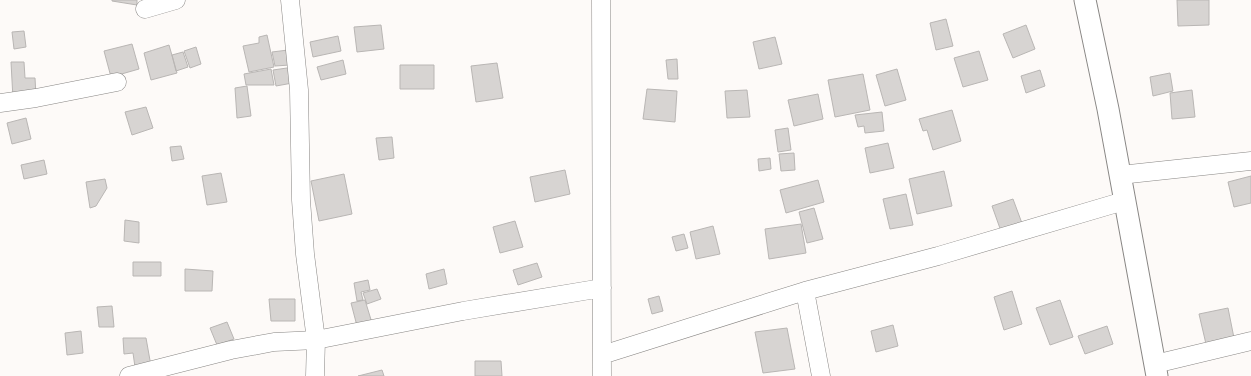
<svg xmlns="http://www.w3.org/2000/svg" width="1251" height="376" viewBox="0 0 1251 376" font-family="Figtree,sans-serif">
  <rect width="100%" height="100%" fill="#fdfaf8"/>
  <path fill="#d7d4d2" stroke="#b9b6b4" d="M112 0H137V5L112 1Z
    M1177 0H1209V25L1178 26Z
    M946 19 953 46 936 50 930 23Z
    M381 25 384 49 357 52 354 27Z
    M1026 25 1035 49 1013 58 1003 34Z
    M24 31 26 47 14 49 12 32Z
    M267 35 274 67 249 72 243 46 259 43V37Z
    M338 36 341 51 313 57 310 42Z
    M775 37 782 64 759 69 753 42Z
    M132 44 139 69 111 77 104 51Z
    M169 45 177 73 151 80 144 53Z
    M196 47 201 64 190 68 184 51Z
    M288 50 290 65 275 66 272 52Z
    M979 51 988 80 963 87 954 58Z
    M183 52 188 67 176 71 172 55Z
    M677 59 678 79H668L666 60Z
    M343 60 346 74 321 80 317 67Z
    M11 62H24L25 78H35L36 96 13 99Z
    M497 63 503 98 476 102 471 66Z
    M400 65H434V89H400Z
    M294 67 298 82 276 86 273 70Z
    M271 69 274 85H246L244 74Z
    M897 69 906 100 885 106 876 75Z
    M1040 70 1045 86 1026 93 1021 76Z
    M1170 73 1173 91 1153 96 1150 77Z
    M863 74 870 110 835 117 828 80Z
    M247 86 251 116 237 118 235 88Z
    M647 89 677 91 675 122 643 119Z
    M747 90 750 117 727 118 725 91Z
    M1192 90 1195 117 1172 119 1170 93Z
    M818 94 823 119 794 126 788 100Z
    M146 107 153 128 132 135 125 112Z
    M952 110 961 141 933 150 927 130 923 131 919 119Z
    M882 112 884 131 865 133 864 126 858 127 855 115Z
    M26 118 31 139 12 144 7 123Z
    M788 128 791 150 778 152 775 130Z
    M392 137 394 158 379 160 376 138Z
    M888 143 894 168 870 173 865 148Z
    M181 146 184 159 172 161 170 147Z
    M794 153 795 170 781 171 779 154Z
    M770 158 771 169 759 171 758 159Z
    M44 160 47 174 24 179 21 165Z
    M565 170 570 194 535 202 530 177Z
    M944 171 952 206 917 214 909 179Z
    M221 173 227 202 207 205 202 176Z
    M344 174 352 214 319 221 311 181Z
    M1251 176V203L1234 207 1228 182Z
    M105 179 107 188 96 206 90 208 86 182Z
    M818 180 824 202 786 213 780 190Z
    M906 194 913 225 890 229 883 199Z
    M1013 199 1023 226 1002 234 992 206Z
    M814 208 823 239 807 243 799 212Z
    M125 220 139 222V243L124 241Z
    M515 221 523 247 500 253 493 227Z
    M801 224 806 253 769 259 765 229Z
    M713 226 720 254 696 259 690 232Z
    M684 234 688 248 676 251 672 237Z
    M133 262H161V276H133Z
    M537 263 542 277 518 285 513 270Z
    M185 269 213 271 212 291H185Z
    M444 269 447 284 429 289 426 274Z
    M368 280 370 290 361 292 363 300 357 301 354 283Z
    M377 289 381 299 367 304 363 293Z
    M1012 291 1022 324 1004 330 994 297Z
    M659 296 663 311 652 314 648 299Z
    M269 299H295V321H271Z
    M365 300 372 323 357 326 351 303Z
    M1060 300 1073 337 1050 345 1036 308Z
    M112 306 114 327H99L97 307Z
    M1228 308 1234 338 1206 344 1199 314Z
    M227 322 234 339 217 345 210 328Z
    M893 325 898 346 876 352 871 331Z
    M1107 326 1113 344 1085 354 1078 336Z
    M787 328 795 369 763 373 755 332Z
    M81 331 83 353 67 355 65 333Z
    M123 338H146L151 366 135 367 133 353 124 354Z
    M475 361H501L502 376H475Z
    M382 370 384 376H358Z"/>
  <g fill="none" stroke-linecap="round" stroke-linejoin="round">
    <defs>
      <path id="minor" d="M290 0 299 90 301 200 305 254 316 340 315 376
        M601 0 602 376
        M145 9 176 0
        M0 103 36 98 117 82
        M1120 175 1251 161
        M805 291 821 376
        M602 355 805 291 938 256 1124 201
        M1155 364 1251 341
        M129 376 231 350 274 342 316 340 463 311 602 288"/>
      <path id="tertiary" d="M1085 0 1108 109 1157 376"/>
    </defs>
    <use href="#minor" stroke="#888684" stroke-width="19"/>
    <use href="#tertiary" stroke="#888684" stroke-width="23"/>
    <use href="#minor" stroke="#fff" stroke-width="18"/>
    <use href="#tertiary" stroke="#fff" stroke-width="21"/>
  </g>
</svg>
